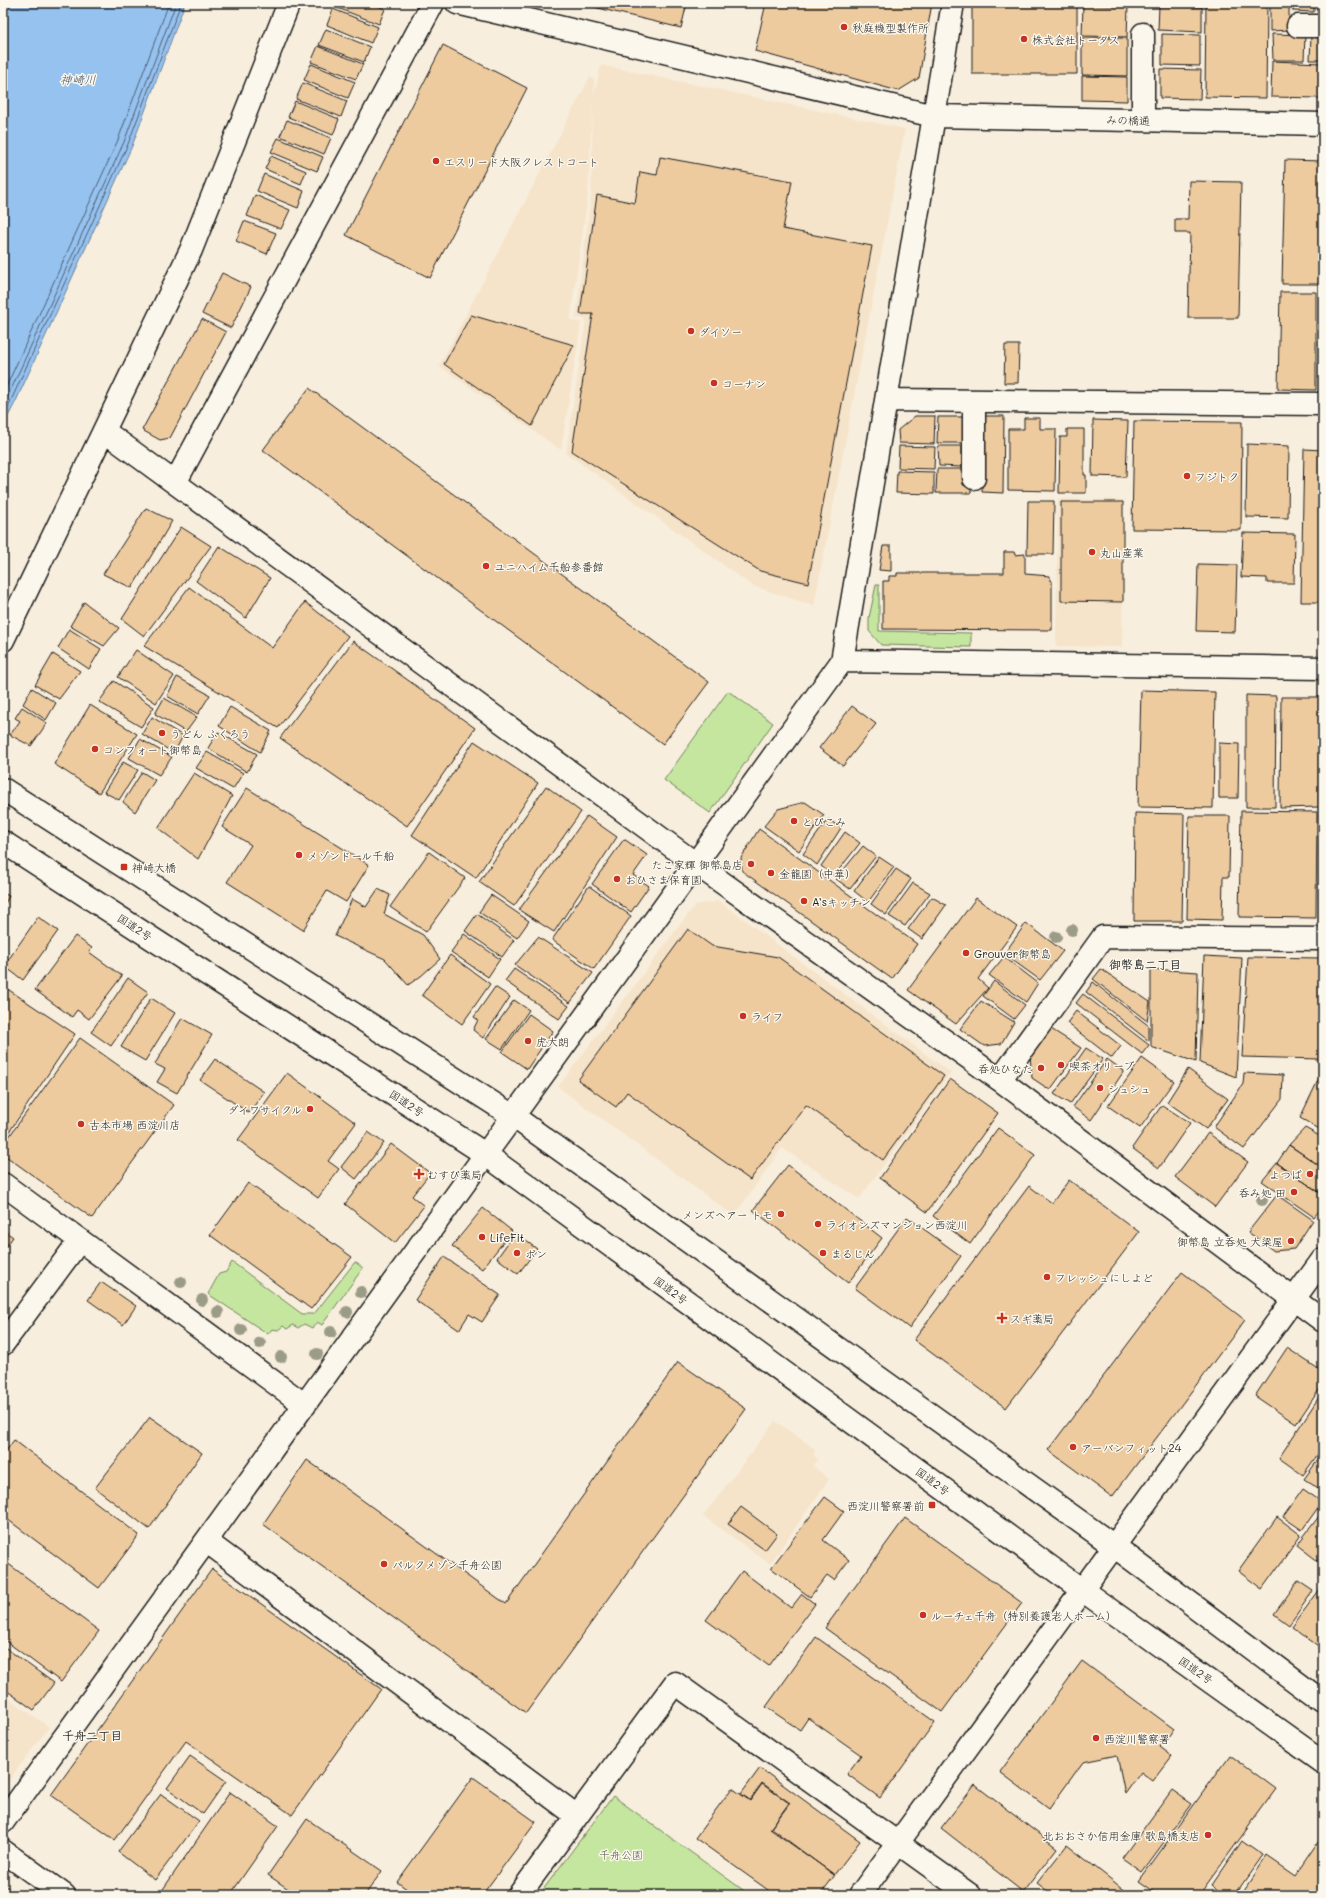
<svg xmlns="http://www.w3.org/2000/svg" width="1326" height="1898" viewBox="0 0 1326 1898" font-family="Mali,'Klee One',sans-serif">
  <rect width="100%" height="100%" fill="#f8eedd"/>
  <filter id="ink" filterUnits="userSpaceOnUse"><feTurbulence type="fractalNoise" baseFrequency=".025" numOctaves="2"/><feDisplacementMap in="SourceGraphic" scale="8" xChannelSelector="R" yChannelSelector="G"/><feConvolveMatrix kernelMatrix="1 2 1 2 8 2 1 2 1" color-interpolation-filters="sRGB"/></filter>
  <g filter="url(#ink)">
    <path fill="#f5e4ca" d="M601 65 905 129 814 606 753 586 566 453 586 319 576 318 591 195 593 96 588 194 570 320 581 323 561 450 439 366 590 77 594 80V95Z
      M1058 499 1124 500 1122 647 1056 646Z
      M719 901 951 1073 859 1199 782 1148 734 1216 558 1087 695 905Z
      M775 1421 815 1449 814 1456 818 1459 813 1466 829 1479 770 1564 703 1516Z
      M3 1694 49 1727 3 1788Z"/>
    <path fill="#c5e69f" stroke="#70815e" d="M876 585H879V631L971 633V647L881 645 869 631V618Z
      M728 691 773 723 710 813 664 780Z
      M232 1262 302 1314H314L355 1262 363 1268 322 1325 317 1322 312 1328 304 1324 298 1328 293 1325 287 1329 283 1326 278 1330 272 1329 268 1334 208 1294 219 1274 226 1272Z
      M613 1796 750 1895H539Z"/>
    <path fill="#96c2f0" stroke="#65809b" d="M3 3H185L132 146 16 401 3 426Z"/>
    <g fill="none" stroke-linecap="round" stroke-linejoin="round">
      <path stroke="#4d5e71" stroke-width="1" d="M3 394 118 140 169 3
        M3 407 124 142 176 3
        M3 418 128 144 181 3"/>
    </g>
    <path fill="#eecb9f" stroke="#1c1c1c" d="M336 3H372L385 9 379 24 335 7Z
      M577 3H687L681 28Z
      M766 3H932L919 78 898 91 755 51Z
      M972 3 1077 4V74H972Z
      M1206 3H1267L1266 98 1205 97Z
      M1270 3H1289V30L1270 31Z
      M1293 3H1314V12L1293 11Z
      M1318 3H1323V11H1317Z
      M1083 5 1128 6 1127 37 1082 36Z
      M1159 6 1202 7V32L1158 30Z
      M333 9 378 27 371 43 327 25Z
      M326 29 370 47 364 62 319 45Z
      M1162 34 1200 35V66L1162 65Z
      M1272 34 1305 35 1304 60H1273Z
      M1311 35H1323V60H1310Z
      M1082 38H1127V76L1082 75Z
      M443 45 527 88 430 278 346 235Z
      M318 46 363 64 356 79 311 62Z
      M1272 61 1321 63 1320 98 1271 97Z
      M311 64 355 82 348 98 304 80Z
      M1160 69 1201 70 1200 99 1160 98Z
      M1082 76 1127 77V101L1082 100Z
      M303 83 347 101 341 117 296 99Z
      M295 101 339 119 333 135 288 117Z
      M287 120 331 138 324 154 280 136Z
      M278 138 323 157 317 171 271 152Z
      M271 156 306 171 301 184 265 169Z
      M660 157 792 181 783 229 872 246 808 583 760 571 572 451 593 314H580L597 195 635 203 640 172 657 175Z
      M1285 160 1323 161V284H1282Z
      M264 174 304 191 298 208 257 191Z
      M1189 181 1241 182 1238 318H1188L1190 233H1175V219H1188Z
      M255 195 290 210 281 229 247 216Z
      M244 221 276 233 267 254 236 241Z
      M222 273 251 287 231 328 202 314Z
      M1280 292H1316V390L1278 389Z
      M471 315 574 345 532 426 444 364Z
      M202 319 226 332 170 438 160 440 142 430Z
      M1323 330V390H1322Z
      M1005 345H1019L1018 383H1004Z
      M309 388 709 682 663 744 263 450Z
      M915 416H935L934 444 899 443 898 430Z
      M983 416H1004L1003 493 982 492Z
      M938 417H964L963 443H937Z
      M1024 418H1040V429H1056L1055 491 1008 490V429H1024Z
      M1093 420 1128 421 1126 477 1092 476Z
      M1134 421 1242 422 1241 530 1132 529Z
      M1067 429H1084V475H1086V493H1059L1060 437H1067Z
      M1247 444 1289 446 1288 518 1246 517Z
      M899 446 935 447 934 469 898 468Z
      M938 446H962V467L939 466Z
      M1304 449 1323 450V602H1301Z
      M937 469H963V485H971V493H936Z
      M897 471 934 472V494L896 493Z
      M1028 501H1054L1053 554H1027Z
      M1061 502H1123V602L1061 601Z
      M146 508 172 521 132 588 103 574Z
      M181 527 211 546 144 636 122 619Z
      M1243 533 1295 534 1294 583H1267V578L1241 577Z
      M219 546 270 578 246 618 196 581Z
      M883 546H891V571L879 570Z
      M1004 552H1014L1015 555 1025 554V574L1050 576V581H1052V630L883 629V581H889V576H897V573H1004Z
      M1198 564 1237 565 1235 632 1196 631Z
      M189 587 272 648 305 602 348 636 278 728 144 646Z
      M84 602 119 628 104 646 70 626Z
      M69 629 101 649 89 669 58 648Z
      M353 641 475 728 407 826 280 738Z
      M136 650 174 676 156 703 118 677Z
      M53 654 80 671 59 699 35 685Z
      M177 677 210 695 198 714 167 696Z
      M114 681 154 707 141 727 99 702Z
      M32 688 56 703 46 720 23 704Z
      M1141 690 1215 692 1213 808 1138 807Z
      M1246 695 1276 696 1275 807H1246Z
      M1281 697H1320L1319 807 1280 808Z
      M164 698 197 717 186 732 155 714Z
      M90 705 137 734 99 793 54 764Z
      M852 706 876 724 843 766 819 748Z
      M22 707 47 723 31 746 10 735 20 721 15 718Z
      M230 707 271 731 260 752 219 726Z
      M152 717 183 736 174 753 142 734Z
      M218 732 257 754 247 772 208 748Z
      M140 739 172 757 159 775 129 758Z
      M474 741 538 783 476 878 412 835Z
      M1219 743 1239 744 1238 798H1219Z
      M207 752 243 773 233 789 196 768Z
      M123 762 138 770 119 800 104 792Z
      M142 772 155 780 135 812 123 802Z
      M194 773 232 796 198 859 158 828Z
      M546 786 581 812 514 906 479 882Z
      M247 788 369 865 346 902 327 891 303 930 227 882 251 845 222 827Z
      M805 802 824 815 799 851 764 826 778 809Z
      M1241 811 1317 812 1316 918 1239 917Z
      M1135 813 1184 814 1182 921H1134Z
      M1322 814H1323V918H1321Z
      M587 816 617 837 554 932 519 910Z
      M1189 816H1230L1229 877H1223L1222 920 1187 919Z
      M828 819 841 828 817 865 803 854Z
      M759 829 917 944 892 979 742 871 741 858Z
      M845 832 860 843 834 876 821 866Z
      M624 839 647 855 633 875 649 886 631 912 592 884Z
      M863 846 876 856 850 889 836 879Z
      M429 852 465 878 426 932 390 907Z
      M879 857 894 867 868 902 854 891Z
      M896 869 911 879 886 915 871 904Z
      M913 883 930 893 905 926 889 916Z
      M589 886 631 916 594 969 552 940Z
      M378 889 390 895 384 914 423 935 440 959 421 976 408 985 385 959 335 936 352 899 366 907Z
      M3 893 9 896 3 907Z
      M491 895 529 921 517 938 479 912Z
      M932 897 946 905 922 939 908 929Z
      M976 898 1017 927 978 979 988 988 956 1024 908 990Z
      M477 914 514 940 502 957 465 931Z
      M38 917 58 931 23 980 4 966Z
      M1026 923 1063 951 1040 980 1004 954Z
      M688 929 712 946 778 957 944 1076 883 1160 806 1105 750 1180 627 1092 616 1107 578 1080Z
      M464 934 500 959 488 977 451 952Z
      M75 936 92 948 89 952 122 976 89 1019 77 1010 72 1017 35 990Z
      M538 937 593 973 570 1003 515 965Z
      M450 955 490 984 462 1024 422 995Z
      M1204 956 1242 958 1236 1077 1200 1063Z
      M1004 957 1038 983 1026 1002 989 975Z
      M1248 957 1323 958 1319 1059 1242 1057Z
      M514 969 569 1006 559 1019 505 981Z
      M1101 969 1150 1002 1147 1021 1093 979Z
      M1151 969 1198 972 1196 1062 1151 1047Z
      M128 978 148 992 111 1046 91 1032Z
      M994 981 1025 1005 1014 1019 983 996Z
      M1093 982 1149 1026V1041L1086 992Z
      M3 986 75 1034 3 1141Z
      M495 987 510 997 483 1038 473 1030 478 1020 474 1017Z
      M1083 994 1149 1045 1142 1054 1076 1003Z
      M151 998 175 1013 145 1061 121 1047Z
      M514 1000 529 1010 502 1049 486 1039Z
      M981 1001 1014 1022 1001 1044 984 1046 960 1029Z
      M1076 1011 1121 1046 1112 1058 1067 1023Z
      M529 1014 553 1031 527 1069 502 1052Z
      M182 1018 212 1035 177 1093 157 1082 165 1069 155 1064Z
      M1051 1029 1081 1048 1050 1090 1032 1078 1030 1056Z
      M80 1038 174 1105 92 1218 3 1154V1145Z
      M1086 1048 1103 1059 1070 1104 1054 1094Z
      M1142 1058 1174 1081 1140 1128 1108 1106Z
      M215 1059 264 1092 249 1113 200 1080Z
      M1107 1059 1124 1071 1091 1120 1073 1107Z
      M1188 1069 1228 1099 1206 1129 1167 1102Z
      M1323 1070V1131L1300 1118Z
      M287 1073 356 1123 328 1161 339 1169 318 1198 238 1140Z
      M1244 1073 1283 1075 1282 1099 1244 1149 1214 1127 1243 1084Z
      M950 1079 998 1113 927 1212 880 1178Z
      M1162 1105 1190 1123 1159 1168 1132 1148Z
      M998 1128 1035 1155 970 1244 933 1216Z
      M1305 1128 1323 1138V1168L1289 1145Z
      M368 1132 384 1143 356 1179 341 1167Z
      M1208 1133 1248 1162 1215 1207 1175 1177Z
      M391 1144 430 1173 412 1196 424 1206 395 1243 345 1204Z
      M1289 1145 1323 1168V1195L1277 1163Z
      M1277 1163 1323 1195V1206L1314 1217 1262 1181Z
      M788 1165 882 1238 848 1283 753 1210Z
      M1069 1180 1139 1232 1006 1408 914 1340 1029 1186 1052 1203Z
      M248 1183 352 1257 311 1309 210 1235Z
      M1277 1195 1313 1220 1294 1249 1274 1251 1248 1232Z
      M483 1208 512 1231 482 1269 452 1246Z
      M907 1217 961 1256 909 1328 855 1288Z
      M3 1230 13 1237 3 1251Z
      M515 1233 537 1249 518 1274 497 1258Z
      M444 1257 500 1295 482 1322 469 1314 459 1330 415 1300Z
      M1182 1272 1245 1320 1112 1497 1048 1450Z
      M101 1282 136 1306 123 1325 88 1300Z
      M1287 1348 1323 1372V1384L1296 1424 1255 1396Z
      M678 1362 746 1409 526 1713 263 1524 307 1460 506 1604Z
      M1323 1391V1447L1303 1475 1279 1458Z
      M150 1417 202 1453 149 1529 95 1488Z
      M14 1440 139 1535 99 1588 3 1516V1455Z
      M1323 1453V1491L1304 1479Z
      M1303 1489 1322 1502 1302 1530 1283 1517Z
      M825 1497 844 1511 823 1540 849 1560 834 1580 827 1575 810 1597 771 1568Z
      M741 1507 777 1534 765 1550 728 1524Z
      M1323 1511V1565L1297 1545Z
      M1277 1517 1301 1535 1262 1589 1238 1571Z
      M905 1518 1022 1603 942 1712 825 1628Z
      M3 1560 99 1631 61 1682 3 1639Z
      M212 1569 381 1689 292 1815 186 1741 115 1840 51 1795Z
      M742 1571 791 1608 802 1594 815 1604 769 1666 706 1620Z
      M1298 1581 1313 1591 1289 1625 1274 1614Z
      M1323 1585V1646L1321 1648 1292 1627Z
      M816 1637 935 1722 880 1798 847 1774 861 1755 808 1718 800 1730 766 1707Z
      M3 1646 54 1683 34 1710 3 1688Z
      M1082 1661 1174 1729 1160 1747 1172 1756 1153 1781 1141 1772 1125 1794 1117 1755 1083 1762 1049 1809 1000 1772Z
      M1230 1755 1276 1789 1199 1895H1159L1139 1881Z
      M190 1756 226 1781 203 1814 167 1788Z
      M760 1768 860 1841 834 1875 771 1828 790 1803 762 1783 750 1800 741 1794Z
      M473 1777 536 1822 482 1895H415L397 1882Z
      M762 1784 789 1803 770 1829 835 1875 820 1895H775L695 1838 732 1788 750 1801Z
      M975 1785 1057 1848 1023 1892 941 1828Z
      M1172 1790 1192 1804 1142 1872 1122 1858Z
      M230 1792 278 1826 230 1895H159Z
      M161 1794 199 1821 155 1880 118 1852Z
      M307 1819 382 1871 365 1895H297L268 1875Z
      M1323 1835V1895H1240L1266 1856 1295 1876Z
      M1242 1841 1262 1855 1234 1895H1226L1212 1885Z
      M1067 1845 1127 1892 1124 1895H1053L1037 1883Z
      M3 1884 18 1895H3Z"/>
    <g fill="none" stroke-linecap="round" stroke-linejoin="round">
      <defs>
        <path id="minor" d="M457 3 934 116 1323 124
          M1298 26H1323
          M1143 120V34
          M886 400 1323 404
          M104 431 696 864 1000 1080 1323 1321
          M974 478V401
          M175 483 433 3
          M3 640 191 250 289 3
          M842 661 1323 668
          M1000 1080 1103 937 1323 939
          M3 1184 305 1405
          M3 1344 80 1240
          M206 1541 577 1816
          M3 1822 842 661 953 3
          M3 1851 64 1895
          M519 1895 675 1683 970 1895
          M860 1895 1323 1259"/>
        <path id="highway" d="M3 789 513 1116 1114 1546 1323 1702
          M3 842 485 1154 1082 1590 1323 1762"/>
      </defs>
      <use href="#minor" stroke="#1c1c1c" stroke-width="25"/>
      <use href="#highway" stroke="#1c1c1c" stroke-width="25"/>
      <use href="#minor" stroke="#fbf7ec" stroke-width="22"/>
      <use href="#highway" stroke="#fbf7ec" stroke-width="22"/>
    </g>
    <g fill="#9b9c88">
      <circle cx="1072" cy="930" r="6"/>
      <circle cx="1056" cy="937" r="6"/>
      <circle cx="1262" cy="1200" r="6"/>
      <circle cx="181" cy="1282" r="6"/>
      <circle cx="361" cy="1292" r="6"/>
      <circle cx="202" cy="1300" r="6"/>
      <circle cx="218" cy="1312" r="6"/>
      <circle cx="347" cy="1312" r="6"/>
      <circle cx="241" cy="1330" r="6"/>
      <circle cx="331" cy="1332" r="6"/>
      <circle cx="260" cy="1343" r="6"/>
      <circle cx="317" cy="1354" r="6"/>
      <circle cx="281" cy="1357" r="6"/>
    </g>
  </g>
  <g fill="#c8321e" stroke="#fbf7ec" stroke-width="1.5">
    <circle cx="844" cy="27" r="4"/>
    <circle cx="1024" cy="39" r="4"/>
    <circle cx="436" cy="161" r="4"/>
    <circle cx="691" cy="331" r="4"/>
    <circle cx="714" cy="383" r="4"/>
    <circle cx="1187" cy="476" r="4"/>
    <circle cx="1092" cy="552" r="4"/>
    <circle cx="486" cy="566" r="4"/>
    <circle cx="162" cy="733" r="4"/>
    <circle cx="95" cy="749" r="4"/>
    <circle cx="794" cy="821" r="4"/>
    <circle cx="299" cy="855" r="4"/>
    <circle cx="751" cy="864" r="4"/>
    <rect x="120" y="863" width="8" height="8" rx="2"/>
    <circle cx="771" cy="873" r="4"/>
    <circle cx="617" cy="879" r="4"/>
    <circle cx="804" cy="901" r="4"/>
    <circle cx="966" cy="953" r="4"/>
    <circle cx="743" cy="1016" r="4"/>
    <circle cx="528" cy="1041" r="4"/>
    <circle cx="1061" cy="1065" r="4"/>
    <circle cx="1041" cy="1068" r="4"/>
    <circle cx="1100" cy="1088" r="4"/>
    <circle cx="310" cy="1109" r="4"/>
    <circle cx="81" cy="1124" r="4"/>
    <path d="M417 1168h4v4h4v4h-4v4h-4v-4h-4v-4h4z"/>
    <circle cx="1310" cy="1174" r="4"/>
    <circle cx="1294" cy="1192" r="4"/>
    <circle cx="781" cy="1214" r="4"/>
    <circle cx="818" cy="1224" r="4"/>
    <circle cx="482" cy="1237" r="4"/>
    <circle cx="1291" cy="1241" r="4"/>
    <circle cx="517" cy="1253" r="4"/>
    <circle cx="823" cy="1253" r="4"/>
    <circle cx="1047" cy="1277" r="4"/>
    <path d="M1000 1312h4v4h4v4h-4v4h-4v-4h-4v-4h4z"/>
    <circle cx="1073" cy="1447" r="4"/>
    <rect x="928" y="1501" width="8" height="8" rx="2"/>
    <circle cx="384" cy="1564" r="4"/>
    <circle cx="923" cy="1615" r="4"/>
    <circle cx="1096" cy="1738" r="4"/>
    <circle cx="1208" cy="1835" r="4"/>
  </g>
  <g text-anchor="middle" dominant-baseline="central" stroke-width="3" stroke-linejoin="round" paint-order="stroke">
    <g font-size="11" fill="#1c1c1c" stroke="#fbf7ec" text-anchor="start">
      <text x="852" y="27">秋庭機型製作所</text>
      <text x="1032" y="39">株式会社トータス</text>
      <text x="444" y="161">エスリード大阪クレストコート</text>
      <text x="699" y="331">ダイソー</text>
      <text x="722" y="383">コーナン</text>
      <text x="1195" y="476">フジトク</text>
      <text x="1100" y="552">丸山産業</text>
      <text x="494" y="566">ユニハイム千船参番館</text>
      <text x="170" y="733">うどん ふくろう</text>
      <text x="103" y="749">コンフォート御幣島</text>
      <text x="802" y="821">とびこみ</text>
      <text x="307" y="855">メゾンドール千船</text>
      <text x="743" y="864" text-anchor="end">たこ家輝 御幣島店</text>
      <text x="132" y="867">神崎大橋</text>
      <text x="779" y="873">金龍園（中華）</text>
      <text x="625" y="879">おひさま保育園</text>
      <text x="812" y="901">A’sキッチン</text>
      <text x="974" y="953">Grouver御幣島</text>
      <text x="751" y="1016">ライフ</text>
      <text x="536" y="1041">虎大朗</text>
      <text x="1069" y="1065">喫茶オリーブ</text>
      <text x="1033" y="1068" text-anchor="end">呑処ひなた</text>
      <text x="1108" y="1088">シュシュ</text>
      <text x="302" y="1109" text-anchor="end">ダイワサイクル</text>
      <text x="89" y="1124">古本市場 西淀川店</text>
      <text x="427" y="1174">むすび薬局</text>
      <text x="1302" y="1174" text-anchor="end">よつば</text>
      <text x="1286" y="1192" text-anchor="end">呑み処 田</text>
      <text x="773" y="1214" text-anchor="end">メンズヘアー トモ</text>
      <text x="826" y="1224">ライオンズマンション西淀川</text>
      <text x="490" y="1237">LifeFit</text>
      <text x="1283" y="1241" text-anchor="end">御幣島 立呑処 大梁屋</text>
      <text x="525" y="1253">ボン</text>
      <text x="831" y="1253">まるじん</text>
      <text x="1055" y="1277">フレッシュにしよど</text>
      <text x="1010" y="1318">スギ薬局</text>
      <text x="1081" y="1447">アーバンフィット24</text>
      <text x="924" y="1505" text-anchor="end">西淀川警察署前</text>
      <text x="392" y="1564">パルクメゾン千舟公園</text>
      <text x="931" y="1615">ルーチェ千舟（特別養護老人ホーム）</text>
      <text x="1104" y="1738">西淀川警察署</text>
      <text x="1200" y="1835" text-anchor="end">北おおさか信用金庫 歌島橋支店</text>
    </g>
    <g font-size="11" fill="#1c1c1c" stroke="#fbf7ec">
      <text transform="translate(1128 120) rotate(1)">みの橋通</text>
      <text transform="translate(135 927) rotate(33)">国道2号</text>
      <text transform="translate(407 1103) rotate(33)">国道2号</text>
      <text transform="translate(671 1290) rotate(36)">国道2号</text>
      <text transform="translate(933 1481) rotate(36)">国道2号</text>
      <text transform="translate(1196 1670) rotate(35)">国道2号</text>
    </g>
    <g font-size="11" fill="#4f5943" stroke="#fbf7ec">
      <text x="621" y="1854">千舟公園</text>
    </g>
    <g font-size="12" font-style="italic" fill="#475666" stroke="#fbf7ec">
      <text x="78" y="79">神崎川</text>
    </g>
    <g font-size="12" font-weight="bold" fill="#1c1c1c" stroke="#fbf7ec">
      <text x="1145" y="964">御幣島二丁目</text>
      <text x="92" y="1735">千舟二丁目</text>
    </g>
  </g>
  <rect width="1326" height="1898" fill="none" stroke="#fbf7ec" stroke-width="16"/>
  <rect x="8" y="8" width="1310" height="1882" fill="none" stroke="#1c1c1c" stroke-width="1.5" filter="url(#ink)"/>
</svg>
